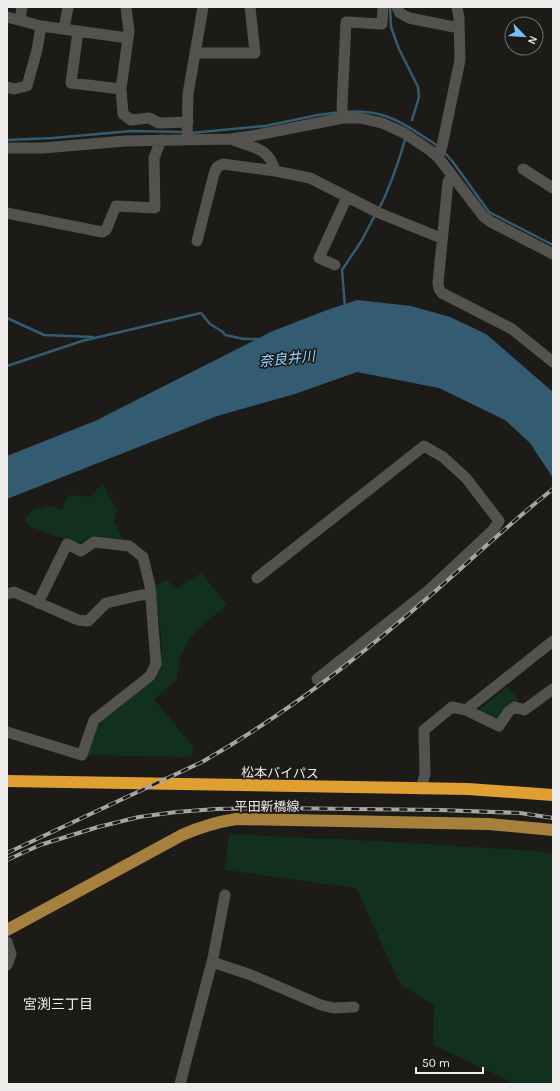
<svg xmlns="http://www.w3.org/2000/svg" width="560" height="1091" viewBox="0 0 560 1091" font-family="Karla,'Noto Sans JP',sans-serif">
  <rect width="100%" height="100%" fill="#1c1b18"/>
  <path fill="#11311c" d="M102 483 117 510 114 522 123 540 94 536 78 544 29 526 25 518 31 511 48 506 62 510 68 495 90 497Z
    M201 573 227 605C198 630 180 638 177 679L154 699 194 748 193 754 189 757 88 755 86 752 100 722 157 678C167 649 158 617 154 587L167 580 176 589Z
    M507 687 519 700 496 720 476 712Z
    M229 834 323 839V838L537 851 553 855V1084L514 1083 433 1045 434 1005 400 984 356 888 225 870Z"/>
  <path fill="#335c73" d="M357 300 411 306 450 317 486 334 553 392V478L530 443 505 420 439 388 357 372 295 394 217 416 7 499V456L95 421 273 331 327 310Z"/>
  <g fill="none" stroke-linecap="round" stroke-linejoin="round">
    <path stroke="#335c73" stroke-width="2.5" d="M390 7 391 27 399 49 418 87 419 97 412 120
      M345 112C376 109 396 118 421 135 427 139 433 142 439 147
      M191 133 265 126 318 115 340 112
      M7 140 52 138 132 131 184 132
      M444 152 453 162 489 212 553 245
      M379 209C390 187 398 164 405 140
      M345 307 342 270 362 240 375 215
      M7 318 44 335 93 337
      M7 366 82 341 201 313 210 324 223 332 225 335 244 339H259"/>
    <path stroke="#53524e" stroke-width="11" d="M126 7 129 31 121 89 123 114 131 120 149 118 159 123 188 122
      M397 7 400 13 409 18 459 28
      M7 17 41 26 128 38
      M20 20 22 7
      M64 29 68 7
      M78 31 71 83 121 89
      M196 53H255L250 7
      M7 87 14 89 27 86 37 50 41 26
      M343 118 342 106 346 22 382 24 383 7
      M187 140 188 94 203 7
      M233 140C253 148 269 147 275 171L310 178 379 213 441 238
      M7 148H43L125 141 231 139 252 136 343 118H360L382 123 404 133 431 151 438 157 483 216 491 222 553 254
      M438 157 442 146 460 60 459 18 457 7
      M523 169 553 188
      M452 175 448 182 438 283 439 289 442 293 512 329 553 362
      M7 213 102 232 106 230 116 206 155 208 154 158 161 140
      M197 241 214 174 217 167 223 164 275 171
      M335 265 319 258 347 197
      M257 578 424 446 443 457 466 478 499 521 493 530 429 590 317 679
      M7 594 14 592 78 620 88 621 106 603 141 595H151
      M466 710 499 726 509 711 515 707 524 710 553 689
      M7 732 82 755 94 720 150 676 156 664 150 586 143 557 129 546 94 542 81 551 67 544 38 603
      M421 789 425 774 424 730 452 707 466 710 553 641
      M7 942 11 954 7 965
      M212 962 251 975 321 1005 334 1008 354 1007
      M180 1084 213 958 225 895"/>
    <path stroke="#a8803d" stroke-width="12" d="M7 930 182 835C200 827 217 822 236 819L489 824 553 830"/>
    <path stroke="#e09f31" stroke-width="12" d="M7 781 468 789 553 795"/>
    <defs>
      <path id="rail" d="M7 853 202 762C285 715 360 657 432 594 472 559 511 522 553 489
        M7 860 40 845 98 827 139 817 176 812 216 809 270 808 440 810 520 813 553 818"/>
    </defs>
    <use href="#rail" stroke="#a7a6a4" stroke-width="4"/>
    <use href="#rail" stroke="#1c1b18" stroke-width="2.5" stroke-dasharray="8" stroke-linecap="butt"/>
  </g>
  <g text-anchor="middle" dominant-baseline="central" stroke-width="3.5" stroke-linejoin="round" paint-order="stroke">
    <g font-size="13" fill="#eeedeb" stroke="#1c1b18">
      <text transform="translate(280 773) rotate(1)">松本バイパス</text>
      <text x="267" y="806">平田新橋線</text>
    </g>
    <g font-size="14" font-style="italic" fill="#92d6ff" stroke="#1c1b18">
      <text transform="translate(287 359) rotate(-6)">奈良井川</text>
    </g>
    <g font-size="14" fill="#eeedeb" stroke="#1c1b18">
      <text x="58" y="1004">宮渕三丁目</text>
    </g>
  </g>
  <rect width="560" height="1091" fill="none" stroke="#eeedeb" stroke-width="16"/>
  <g transform="translate(524 36) rotate(115)"><circle r="19" fill="#1c1b18" stroke="#706f6c"/>
  <path d="M0-3L7 15L0 10L-7 15Z" fill="#73c1f6"/>
  <text y="-6" font-size="11" font-weight="bold" text-anchor="middle" fill="#eeedeb">N</text>
  </g>
  <path d="M416 1067v6h67v-6" fill="none" stroke="#eeedeb" stroke-width="2"/>
  <text x="422" y="1067" font-size="12" fill="#eeedeb" stroke="#1c1b18" stroke-width="3" paint-order="stroke">50 m</text>
</svg>
